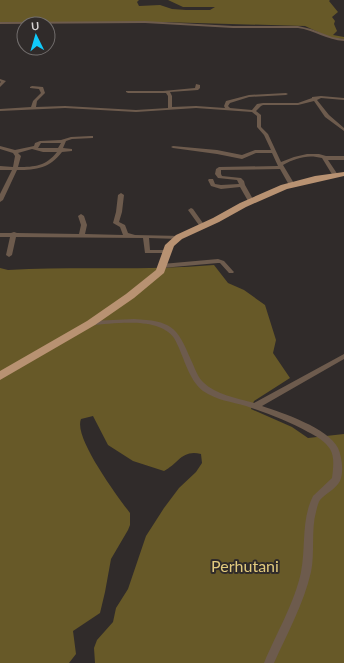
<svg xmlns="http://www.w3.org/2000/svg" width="344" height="663" viewBox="0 0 344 663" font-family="Lato,sans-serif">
  <rect width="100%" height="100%" fill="#302b2a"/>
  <path fill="#675928" d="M0 0H139L137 2 139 6 160 5 172 9 186 10H210L215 7H183L168 0H330L329 1 338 12 332 17 335 21 334 24 337 31 333 35 344 37V39L331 38 305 26 161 22H0Z
    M214 265 228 283 244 290 265 305 276 340 273 353 290 378 254 401 251 409 292 427 308 438 344 434V663H95L94 648 97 640 113 622 116 608 128 589 146 536 164 508 179 488 196 472 202 463 201 454C182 449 178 464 164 471L133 461 108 445 93 416 81 419C73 437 118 497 130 513V525L128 530 111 559 105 592 100 613 73 631 76 654 69 663H0V268L8 270C77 266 146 271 214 265Z"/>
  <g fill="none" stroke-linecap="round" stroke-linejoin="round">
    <path fill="#6d5b4d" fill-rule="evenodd" d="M145 21 233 26H298L311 29 332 37 344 39V41C327 40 314 30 298 28H233L145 23 0 24V22Z
      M0 79 6 81 0 87V83L1 82 0 81Z
      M196 84 200 85V88L198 90 170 92 172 96V107L196 106 225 108 224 106 226 101 249 95 286 93 288 94 286 95 249 97 230 103 228 106 230 108 252 110 257 104 263 103H298L312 98V97L321 96 344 98V100L321 98 317 100 329 115 344 128V131L325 117 314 101 298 105H263L261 106 256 111 261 115V127L268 134 281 162 294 157 307 154H319L326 156H344V160H328L338 175 337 176H333L322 158C308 154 295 158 283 165L295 185 292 187 289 185 280 169 221 170V174L222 176 241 178 244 181 245 185 254 201 251 203 248 201 240 187 221 189 211 186 208 180 209 179H213L215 184 221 185 239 184 237 180 218 178 215 174 216 169 219 167 278 166 272 153H256L242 159 217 154 173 148 171 147 173 146 217 150 242 155 255 150H271L264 135 257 127V116L252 112 196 108 136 112 65 108 0 111V109L31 107 33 101 41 93 39 89 30 88V87L32 86 43 87 45 93 37 101 36 107 65 106 136 110 168 108V96L166 93H128L126 92V91H163L195 88Z
      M91 136H93V138L72 139 66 141 63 148 72 149V151L62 152C50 168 37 170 17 170L3 200 0 202V194L12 170H0V166L13 167 15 156 13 153 0 149V146L15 150 34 146 35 143 40 141 61 140 71 137ZM41 143H61L58 148H38ZM32 149 43 152H57C46 166 35 167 18 167L21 156 18 153Z
      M121 193 124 195 122 212 119 222 125 225 128 233 135 235 181 236 182 237 179 239 149 238 150 250H166L169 252 168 253H145L143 238 16 237 12 255 9 257 6 255 10 237H0V233H11L14 232 17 233 79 234 81 225 78 216 81 214 84 216 87 225 85 234 123 235 120 227 113 223 116 212 118 195Z
      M191 208 193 209 205 226V228H201L188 210Z
      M218 259 224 261 233 271 234 272 233 273H229L220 263H218L162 268 159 266 162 264Z
      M134 319C171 321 177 326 191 360 195 368 197 376 203 382 216 395 237 398 254 403L344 354V359L262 406C283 413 328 428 338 448 342 457 344 472 340 481 336 489 326 493 320 500 318 503 317 508 316 512 311 529 315 554 311 572 304 603 287 634 274 663H264C276 634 295 602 301 572 306 547 301 520 313 496L332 478C333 469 335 457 330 449 325 441 316 436 308 432 289 421 267 413 246 406 232 402 216 400 203 391 187 378 184 355 174 338 158 316 115 324 91 325L88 323 91 321Z"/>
    <path fill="#b89272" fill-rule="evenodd" d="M344 172V176L287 189 246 207 219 222 182 239 174 246 164 273 134 298 95 325 0 380V371L87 321 126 294 156 270 165 245 176 235 213 218 240 203 281 185 315 176Z"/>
  </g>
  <g text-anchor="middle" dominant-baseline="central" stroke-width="4" stroke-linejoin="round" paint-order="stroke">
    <g font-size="16" fill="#e2ca7e" stroke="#302b2a">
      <text x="245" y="565">Perhutani</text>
    </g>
  </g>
  <g transform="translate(36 36) rotate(355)"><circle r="19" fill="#302b2a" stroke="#726e6d"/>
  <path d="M0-3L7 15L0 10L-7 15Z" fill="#10cafa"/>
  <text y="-6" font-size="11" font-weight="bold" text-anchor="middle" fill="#d6d2d2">U</text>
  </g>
</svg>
